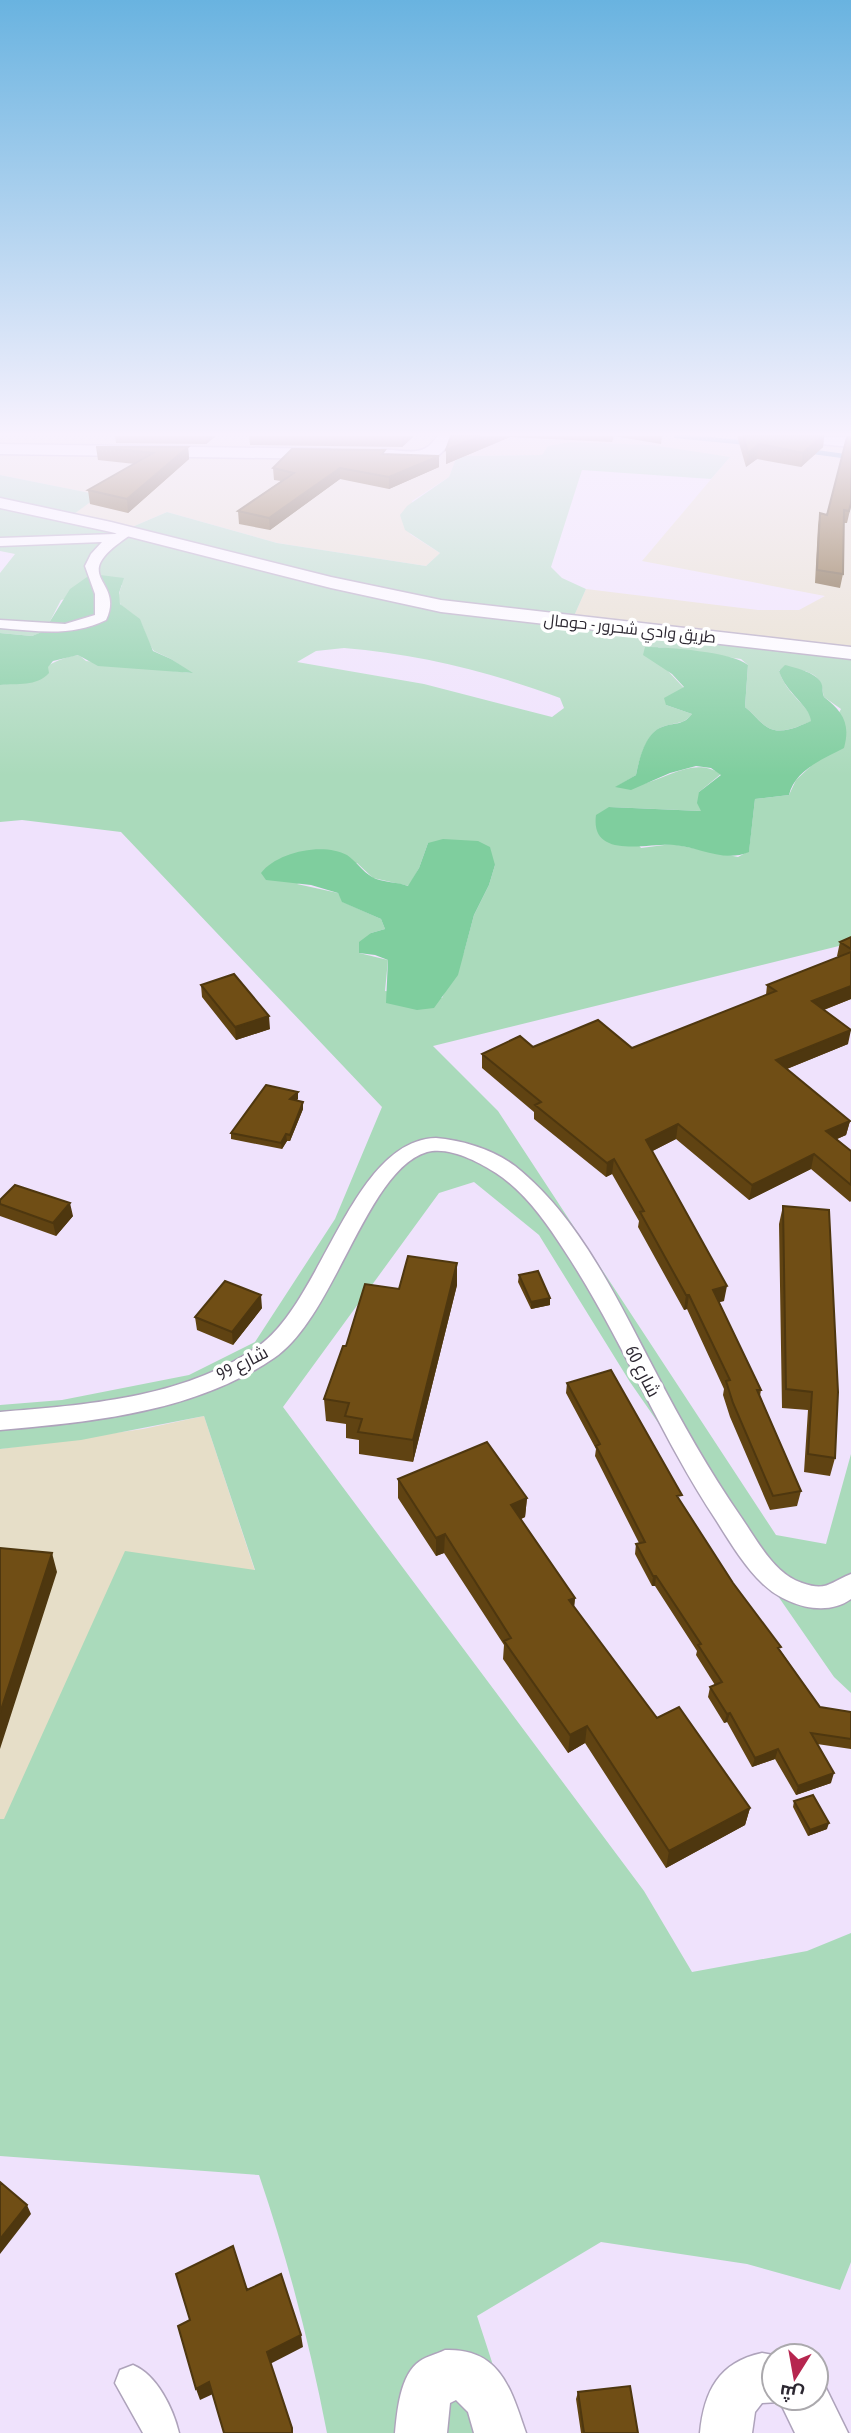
<svg xmlns="http://www.w3.org/2000/svg" width="851" height="2433" viewBox="0 0 851 2433" font-family="'PT Sans Narrow',Cairo,sans-serif">
  <rect width="100%" height="100%" fill="#efe2fc"/>
  <path fill="#e6dec8" d="M0 436H851V650L574 616 586 589 758 610H799L825 596 642 561 729 458 652 445 570 442 548 446 542 455 457 456 449 477 412 501 410 534 440 553 426 566 277 543 167 512 132 527 73 514 99 495 0 475Z
    M204 1416 255 1571 4 1819H0V1449L143 1429Z"/>
  <path fill="#aadabb" fill-rule="evenodd" d="M570 442 652 445 730 457 711 479 582 470 551 567 562 578 586 589 574 616 851 650V943L433 1046 498 1111 776 1535 826 1544 851 1454V1693L834 1677 630 1382 539 1235 474 1182 439 1193 283 1407 644 1891 692 1972 807 1951 851 1933V2262L840 2290 747 2264 601 2242 477 2316 515 2433H327C310 2345 288 2260 259 2175L0 2156V1819H4L125 1551 255 1570 204 1416 81 1440 0 1449V1405L62 1400 189 1375 255 1342 335 1219 382 1107 121 832 22 820 0 822V685C30 682 49 658 79 655L86 661 191 673 171 659 154 651C148 643 146 634 142 625 135 607 110 613 122 585L61 600 45 631 32 636 0 633V573L15 554 0 551V475L100 495 74 514 132 527 167 512 277 543 426 566 440 553 405 530 400 515 407 506 449 477 457 456 542 455 548 446ZM658 647 741 659 748 665 745 707C753 713 759 722 767 727 781 736 798 726 812 721 810 706 785 694 779 670 792 669 810 668 819 680 823 685 822 691 824 697L841 709 810 767 796 780 789 795 755 799 749 851 738 857 672 844 641 848 609 807 702 811 699 792 721 774C694 757 670 777 643 784 635 787 624 786 616 787L636 775C639 760 646 733 662 727 674 722 684 725 692 714L666 705 684 688 665 668ZM344 648C418 654 491 672 560 698L564 708 552 717 424 684 297 662 316 651ZM428 843 495 865 489 885 474 915 464 952 442 998 385 991 388 960 359 953 371 933 385 929 381 919 343 902 338 893 297 884 357 863 373 878 409 886 419 868Z"/>
  <path fill="#7fce9e" d="M100 575 124 578 119 593 120 604 140 619 153 651 171 659 193 673 98 666 78 655 53 661 48 667 49 673C36 687 18 683 0 685V633L32 636 44 631 70 589 87 577Z
    M645 647C667 647 733 652 748 665L745 707C753 713 759 722 767 727 781 736 799 726 811 721 810 706 785 692 779 671L785 665C796 668 819 673 822 685 823 689 822 693 824 697 842 711 851 723 844 748 823 759 795 770 789 795L755 799 749 852C724 863 699 847 674 845 647 843 590 860 596 815L609 807 701 811 697 803 699 792 721 775 711 768 696 766 670 773 631 790 615 787 636 775C639 760 645 733 662 727 674 722 683 726 692 714L666 705 664 698 684 687 672 674 643 655Z
    M443 839 478 841 490 847 495 865 489 885 474 915 458 975 434 1008 417 1010 386 1003 388 960 375 955 359 953V942L371 933 385 929 381 919 342 902 338 893 311 885 266 880 261 873C277 852 323 842 347 855 356 861 362 871 372 877 380 882 398 882 408 886L419 868 428 843Z"/>
  <g fill="none" stroke-linecap="round" stroke-linejoin="round">
    <path stroke="#4288a2" stroke-width="4.5" d="M676 436 749 443
      M807 451 851 457"/>
    <defs>
      <path id="street" d="M128 527 134 531 132 534C63 579 126 577 106 620 72 637 37 631 0 628V620L65 624 95 615V594L85 566 91 554 102 542 0 546V538L115 534Z
        M436 1138C462 1140 494 1150 515 1166 580 1218 617 1299 655 1371 681 1421 709 1471 741 1517 757 1540 774 1574 802 1583 827 1592 830 1582 851 1574V1599C825 1618 785 1605 763 1584 744 1566 730 1542 716 1520 659 1434 621 1336 564 1250 546 1222 524 1191 496 1173 479 1162 449 1146 427 1152 366 1170 335 1317 274 1358 195 1412 93 1422 0 1430V1412C86 1405 187 1398 260 1345 323 1299 353 1140 436 1138Z
        M133 2365C157 2375 173 2408 179 2433H143L115 2383 120 2370Z"/>
      <path id="secondary" d="M437 436H453C449 442 446 449 440 454 427 463 381 466 371 455 388 439 420 467 437 436Z
        M783 436 851 437V447L791 441Z
        M0 444 329 449 337 454 329 459 0 454Z
        M0 498 111 522 331 577 441 600 851 647V659L441 612 331 588 111 532 0 508Z
        M445 2350C501 2348 511 2390 526 2433H474L468 2412 456 2400 450 2403 447 2433H395C397 2412 400 2374 420 2361 427 2356 437 2354 445 2350Z
        M762 2353 779 2356H774V2398H816V2378L822 2380 848 2433H795L780 2402 762 2403 755 2412 752 2433H700C704 2391 719 2362 762 2353Z"/>
    </defs>
    <use href="#street" stroke="#aea3bb" stroke-width="3"/>
    <use href="#secondary" stroke="#aea3bb" stroke-width="3"/>
    <use href="#street" fill="#fff" fill-rule="evenodd"/>
    <use href="#secondary" fill="#fff" fill-rule="evenodd"/>
  </g>
  <path fill="#604312" d="M115 436H216L206 444 116 443Z
    M249 436H414L402 447 250 445Z
    M451 436H662L661 444 614 436 612 442 510 437 446 464Z
    M737 436H824L823 447 801 467 757 459 746 467Z
    M851 436V506L847 523H844L843 574 840 588 815 583 818 526 820 513 827 515Z
    M96 447H188L189 459 128 513 90 504 88 490 135 464 98 460Z
    M386 454 439 456V467L389 489 340 479 270 530 239 524 238 511 281 481 274 480 273 468Z
    M851 937V999L824 1010 848 1044 787 1069 850 1121 846 1135 837 1139 851 1151V1201L850 1202 811 1169 749 1200 676 1139 652 1151 724 1301 719 1302 761 1390 760 1396 801 1491 797 1506 770 1510 730 1417 723 1395 724 1389 687 1309 684 1310 638 1227 639 1221 612 1174 606 1177 534 1119V1112L482 1068V1054L533 1047 632 1048 766 995 767 985 839 957 837 956 840 942Z
    M201 985 270 1029 236 1040 202 997Z
    M298 1099 296 1101 303 1102V1109L290 1141H287L282 1149 231 1139V1133Z
    M0 1200 73 1216 56 1236 0 1216Z
    M783 1206 835 1458 830 1476 804 1472 808 1410 782 1408 779 1224Z
    M519 1275 550 1298V1305L531 1309 518 1282Z
    M457 1285 413 1462 359 1454V1440L346 1438V1424L326 1421 324 1399 346 1346 399 1289Z
    M262 1308 233 1345 197 1330 195 1317Z
    M567 1383 681 1502 733 1583 820 1707 851 1712V1749L817 1744 831 1783 796 1795 775 1759 752 1767 727 1722 724 1723 708 1697 710 1687 715 1685 696 1655 697 1651 655 1586H652L635 1554 636 1544 639 1543 595 1456 596 1449 566 1393Z
    M398 1479 527 1498 525 1517 521 1519 575 1598 574 1607 657 1718 750 1808 745 1825 666 1868 585 1743 568 1753 503 1659 504 1645 444 1553 436 1556 398 1498Z
    M794 1801 827 1829 808 1836 793 1807Z
    M578 2392 638 2433H581L576 2399Z"/>
  <path fill="#4e370f" d="M206 436H216L206 444Z
    M402 436H414L402 447Z
    M481 436H510V437L446 464V450Z
    M822 436H824L823 447 801 467 803 453Z
    M759 444 757 459 746 467 748 453Z
    M188 447 189 459 128 513 127 499Z
    M439 456V467L389 489V477Z
    M340 468V479L270 530 269 518Z
    M851 986V999L810 1015 812 1001Z
    M269 1016 270 1029 236 1040 235 1027Z
    M851 1030 848 1044 774 1074 776 1060Z
    M298 1092V1099L290 1106V1099Z
    M303 1102V1109L290 1141V1135Z
    M850 1121 846 1135 823 1145 826 1131Z
    M678 1124 676 1139 645 1155 646 1140Z
    M286 1134 287 1141 282 1149 281 1143Z
    M814 1154 811 1169 749 1200 752 1185Z
    M614 1159 612 1174 606 1177 607 1163Z
    M70 1203 73 1216 56 1236 53 1223Z
    M457 1263V1285L413 1462V1440Z
    M727 1286 724 1301 710 1304 713 1290Z
    M261 1295 262 1308 233 1345 232 1332Z
    M686 1295H689L687 1309 684 1310Z
    M550 1298V1305L531 1309V1302Z
    M527 1498 525 1517 510 1524 511 1505Z
    M445 1534 444 1553 436 1556V1538Z
    M52 1553 57 1572 0 1749V1713Z
    M653 1576H656L655 1586H652Z
    M575 1598 573 1616 569 1600Z
    M730 1713 727 1722 724 1723 727 1714Z
    M587 1726 585 1743 568 1753 570 1735Z
    M778 1749 775 1759 752 1767 755 1758Z
    M834 1773 831 1783 796 1795 798 1786Z
    M750 1808 745 1825 666 1868 669 1851Z
    M829 1823 827 1829 808 1836 810 1830Z
    M27 2205 31 2214 0 2254V2239Z
    M301 2335 303 2347 270 2364 267 2352Z
    M209 2382 213 2394 200 2400 196 2389Z"/>
  <path fill="#704e15" stroke="#4e370f" stroke-width="2" d="M451 436H481L446 450Z
    M743 436H822L803 453 759 444 748 453Z
    M851 436V503L849 511 844 510 843 574 817 570 820 513 827 515 847 437Z
    M96 447H188L127 499 88 490 153 453Z
    M292 449 385 450 382 454 439 456 389 477 340 468 269 518 238 511 294 473 273 468Z
    M851 937V949L840 942Z
    M851 952V986L812 1001 851 1030 776 1060 850 1121 826 1131 851 1151V1185L814 1154 752 1185 678 1124 646 1140 727 1286 713 1290 761 1390H757L801 1491 773 1496 733 1403 726 1381 730 1380 689 1295H686L640 1212 644 1211 614 1159 607 1163 535 1105 541 1102 482 1054 520 1036 533 1047 598 1020 632 1048 776 991 767 985Z
    M234 974 269 1016 235 1027 201 985Z
    M266 1085 298 1092 290 1099 303 1102 290 1135 286 1134 281 1143 231 1133Z
    M15 1185 70 1203 53 1223 0 1204V1200Z
    M783 1206 829 1210 838 1392 835 1458 808 1454 812 1392 786 1389Z
    M408 1256 457 1263 413 1440 358 1432 362 1419 345 1416 349 1403 324 1399 343 1346H346L365 1284 399 1289Z
    M538 1271 550 1298 531 1302 519 1275Z
    M225 1281 261 1295 232 1332 195 1317Z
    M611 1370 682 1495 677 1496 733 1583 781 1647 778 1648 820 1707 851 1712V1739L811 1733 834 1773 798 1786 778 1749 755 1758 730 1713 727 1714 710 1687 722 1682 698 1645 701 1644 656 1576H653L636 1544 645 1542 596 1446 600 1444 567 1383Z
    M487 1442 527 1498 511 1505 575 1598 569 1600 657 1718 679 1707 750 1808 669 1851 587 1726 570 1735 504 1641 511 1638 445 1534 436 1538 398 1479Z
    M0 1548 52 1553 0 1713Z
    M813 1795 829 1823 810 1830 794 1801Z
    M0 2182 27 2205 0 2239Z
    M233 2246 247 2290 281 2274 301 2335 267 2352 292 2428V2433H224L209 2382 196 2389 178 2326 190 2320 176 2274Z
    M630 2386 638 2433H584L578 2392Z"/>
  <linearGradient id="sky" x2="0" y2="1"><stop stop-color="#69b3e0"/><stop offset="0.56" stop-color="#f8f2fe"/><stop offset="1" stop-color="#f8f2fe" stop-opacity="0"/></linearGradient>
  <rect width="851" height="776" fill="url(#sky)"/>
  <g text-anchor="middle" dominant-baseline="central" stroke-width="7" stroke-linejoin="round" paint-order="stroke">
    <g font-size="16" fill="#2c2731" stroke="#fff">
      <text transform="translate(630 628) rotate(6)">طريق وادي شحرور - حومال</text>
    </g>
    <g font-size="18" fill="#2c2731" stroke="#fff">
      <text transform="translate(242 1363) rotate(-27)">شارع 99</text>
      <text transform="translate(643 1371) rotate(63)">شارع 60</text>
    </g>
  </g>
  <g transform="translate(795 2377) rotate(191)"><circle r="33" fill="#ffffff" stroke="#aba9ad" stroke-width="2"/>
  <path d="M0-5L12 26L0 18L-12 26Z" fill="#b6264f"/>
  <text y="-10" font-size="19" font-weight="bold" text-anchor="middle" fill="#2c2731">ش</text>
  </g>
</svg>
